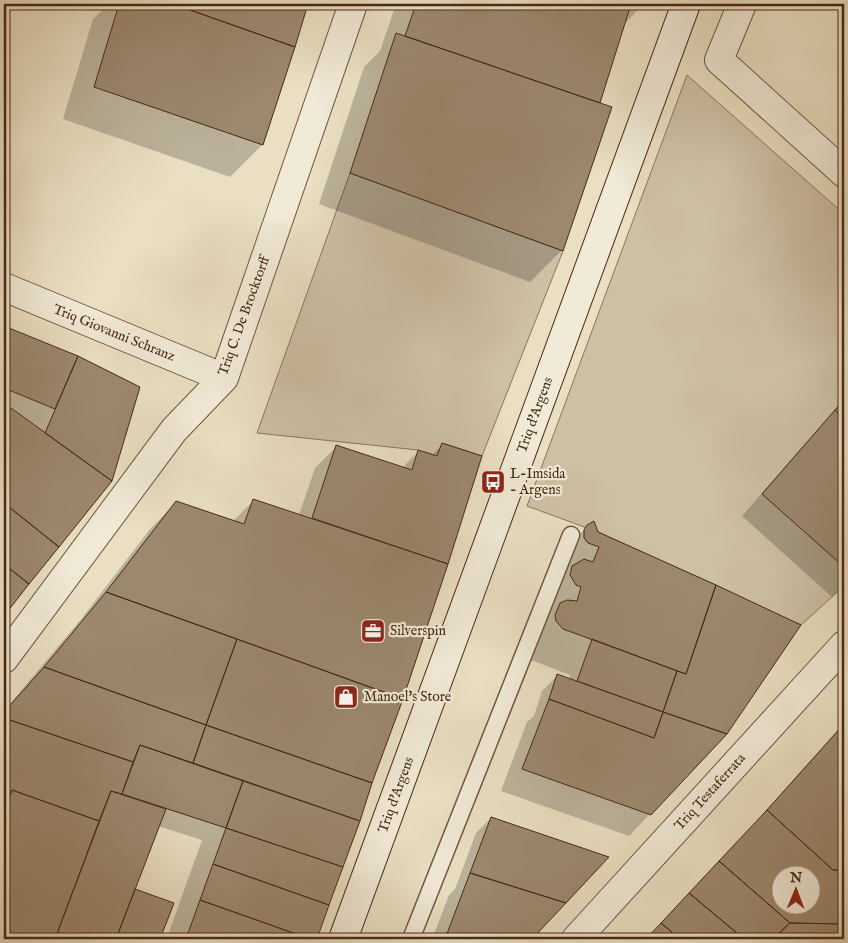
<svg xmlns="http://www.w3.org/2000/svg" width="848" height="943" viewBox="0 0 848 943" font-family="'IM FELL English',serif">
  <rect width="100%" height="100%" fill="#eadfc2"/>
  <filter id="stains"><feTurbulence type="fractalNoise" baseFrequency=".004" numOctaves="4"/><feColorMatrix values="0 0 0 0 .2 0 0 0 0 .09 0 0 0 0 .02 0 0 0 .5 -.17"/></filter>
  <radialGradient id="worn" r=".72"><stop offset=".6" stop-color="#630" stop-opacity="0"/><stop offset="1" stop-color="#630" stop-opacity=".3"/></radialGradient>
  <path fill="#cec0a5" stroke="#8b745d" d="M687 75 844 214V400L763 494 844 567V586L801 625 598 532 527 506Z
    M350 173 563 251 482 456 442 443 437 456 418 450 257 433Z"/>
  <path fill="#0003" fill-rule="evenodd" d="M109 4H307L262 145 230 177 63 119 93 19Z
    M396 4H644L624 24 598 104 562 250 530 282 319 204 364 67 380 51Z
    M4 327 77 357 139 387 111 481 4 615Z
    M844 399V585L832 597 742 516Z
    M442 445 481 457 359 821 315 939H4V711L82 618 150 529 177 502 233 521 254 500 299 515 315 468 337 446 402 468 419 451 432 455ZM196 750H198L192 769 189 768ZM158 826 202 840 167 938 160 935 133 890Z
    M588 526 597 533 716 586 650 814 629 836 501 791 527 722 534 716 542 691 558 675 569 679 570 675 531 660 524 653 556 558Z
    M844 723V939H646L742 837ZM780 876H810V906H780Z
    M491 818 606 858 531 939H432L449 895 455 889 476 833Z"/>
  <path fill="#9c886f" stroke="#482915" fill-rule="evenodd" d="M119 4H173L295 47 263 145 94 87Z
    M173 4H308L295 47Z
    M416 4H631L600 103 405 36Z
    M396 33 612 107 563 251 350 173Z
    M4 326 78 356 55 409 4 388Z
    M78 356 140 387 112 481 45 433Z
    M844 400V419L835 410Z
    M4 403 112 481 59 547 4 503Z
    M835 410 844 419V567L762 494Z
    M442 443 482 456 448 564 312 518 336 445 412 470 418 450 437 456Z
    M253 499 448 564 403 699 106 592 176 501 244 524Z
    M4 503 59 547 29 584 4 564Z
    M594 521 598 532 716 585 686 674 563 629 556 621 555 615 560 603 567 600 577 601 581 587 576 585 570 575 572 566 584 559 593 562 599 547 588 543 584 538V530L587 525Z
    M4 564 29 584 4 616Z
    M716 585 801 625 727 734 663 712 677 671 686 674Z
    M106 592 237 639 206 725 44 667Z
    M237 639 403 699 372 783 206 725Z
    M592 639 677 671 663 712 577 681Z
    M44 667 206 725 193 763 140 745 133 762 4 718V712Z
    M557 674 663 712 654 738 549 699Z
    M549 699 654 738 663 712 727 734 651 815 522 769Z
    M4 718 133 762 122 794 111 791 99 821 12 790 6 805 4 804Z
    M844 724V870H833L767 810Z
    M206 725 372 783 360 821 193 763Z
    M140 745 243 781 226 828 122 794Z
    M243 781 360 821 343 867 226 828Z
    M12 790 99 821 55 939H4V810Z
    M111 791 166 809 116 939H55Z
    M767 810 833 870H844V924L790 923 719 861ZM780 876H810V906H780Z
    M491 817 609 857 566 903 470 873Z
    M226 828 343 867 329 905 213 864Z
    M719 861 790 923 773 939H744L689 893Z
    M213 864 329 905 317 939H310L200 900Z
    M470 873 566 903 532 939H445Z
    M135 889 174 903 162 934 174 939H116Z
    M689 893 744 939H680L661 923Z
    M200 900 310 939H196L187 936Z
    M661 923 680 939H646Z
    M790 923 844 924V939H773Z"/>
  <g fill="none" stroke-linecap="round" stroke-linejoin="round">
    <defs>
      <path id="service" d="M411 939 571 535"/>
      <path id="minor" d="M742 4 719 60 844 173
        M4 287 224 378
        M4 659 174 430 224 378 353 4"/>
      <path id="tertiary" d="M576 939 844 645"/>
      <path id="secondary" d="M343 939 686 4"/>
    </defs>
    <use href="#service" stroke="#705640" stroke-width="19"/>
    <use href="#minor" stroke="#705640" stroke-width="30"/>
    <use href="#tertiary" stroke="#705640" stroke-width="30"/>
    <use href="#secondary" stroke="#482915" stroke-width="30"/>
    <use href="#service" stroke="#f1ead7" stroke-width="16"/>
    <use href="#minor" stroke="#f1ead7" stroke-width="28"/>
    <use href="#tertiary" stroke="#f1ead7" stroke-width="28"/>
    <use href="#secondary" stroke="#f1ead7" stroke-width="28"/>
  </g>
  <defs>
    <symbol id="bus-square" viewBox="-11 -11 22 22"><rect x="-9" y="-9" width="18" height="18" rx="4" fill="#8f2418" stroke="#f1ead7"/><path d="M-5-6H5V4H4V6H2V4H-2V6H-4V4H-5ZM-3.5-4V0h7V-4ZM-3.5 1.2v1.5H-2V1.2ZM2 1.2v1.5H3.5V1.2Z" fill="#fff"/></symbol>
    <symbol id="office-square" viewBox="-11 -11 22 22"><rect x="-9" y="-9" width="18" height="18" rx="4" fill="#8f2418" stroke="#f1ead7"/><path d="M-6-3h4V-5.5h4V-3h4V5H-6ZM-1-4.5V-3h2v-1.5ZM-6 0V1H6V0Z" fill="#fff"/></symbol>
    <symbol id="shop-square" viewBox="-11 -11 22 22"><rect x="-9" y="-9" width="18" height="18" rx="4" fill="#8f2418" stroke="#f1ead7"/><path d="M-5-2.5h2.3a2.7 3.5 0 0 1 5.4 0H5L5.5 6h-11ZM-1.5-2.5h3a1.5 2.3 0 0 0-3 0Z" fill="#fff"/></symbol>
  </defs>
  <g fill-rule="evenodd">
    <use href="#bus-square" x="479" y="468" width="28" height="28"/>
    <use href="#office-square" x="359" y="617" width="28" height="28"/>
    <use href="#shop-square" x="332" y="683" width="28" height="28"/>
  </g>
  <g text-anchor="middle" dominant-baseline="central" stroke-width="4.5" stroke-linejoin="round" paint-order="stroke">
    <g font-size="14" fill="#482915" stroke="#f1ead7">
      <text transform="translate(244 316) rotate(-70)">Triq C. De Brocktorff</text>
      <text transform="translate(114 333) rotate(22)">Triq Giovanni Schranz</text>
      <text transform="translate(535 415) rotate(-70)">Triq d'Argens</text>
      <text transform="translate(710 792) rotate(-48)">Triq Testaferrata</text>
      <text transform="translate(396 795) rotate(-70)">Triq d'Argens</text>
    </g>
    <g font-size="14" fill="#482915" stroke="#f1ead7" text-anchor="start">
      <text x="510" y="474">L-Imsida<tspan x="510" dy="16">- Argens</tspan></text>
      <text x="390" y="631">Silverspin</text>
      <text x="364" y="697">Manoel's Store</text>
    </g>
  </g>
  <rect width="848" height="943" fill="none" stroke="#eadfc2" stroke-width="20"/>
  <rect x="5" y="5" width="838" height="933" fill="none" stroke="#482915" stroke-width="2.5"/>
  <rect x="10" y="10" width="828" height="923" fill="none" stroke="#482915"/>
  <g transform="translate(796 890) rotate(1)"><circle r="24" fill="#f1ead7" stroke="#ad9d89"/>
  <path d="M0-4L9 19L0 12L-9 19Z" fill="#8f2418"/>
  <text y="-8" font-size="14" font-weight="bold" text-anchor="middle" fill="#482915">N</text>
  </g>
  <rect width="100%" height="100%" filter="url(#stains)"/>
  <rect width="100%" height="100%" fill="url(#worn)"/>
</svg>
